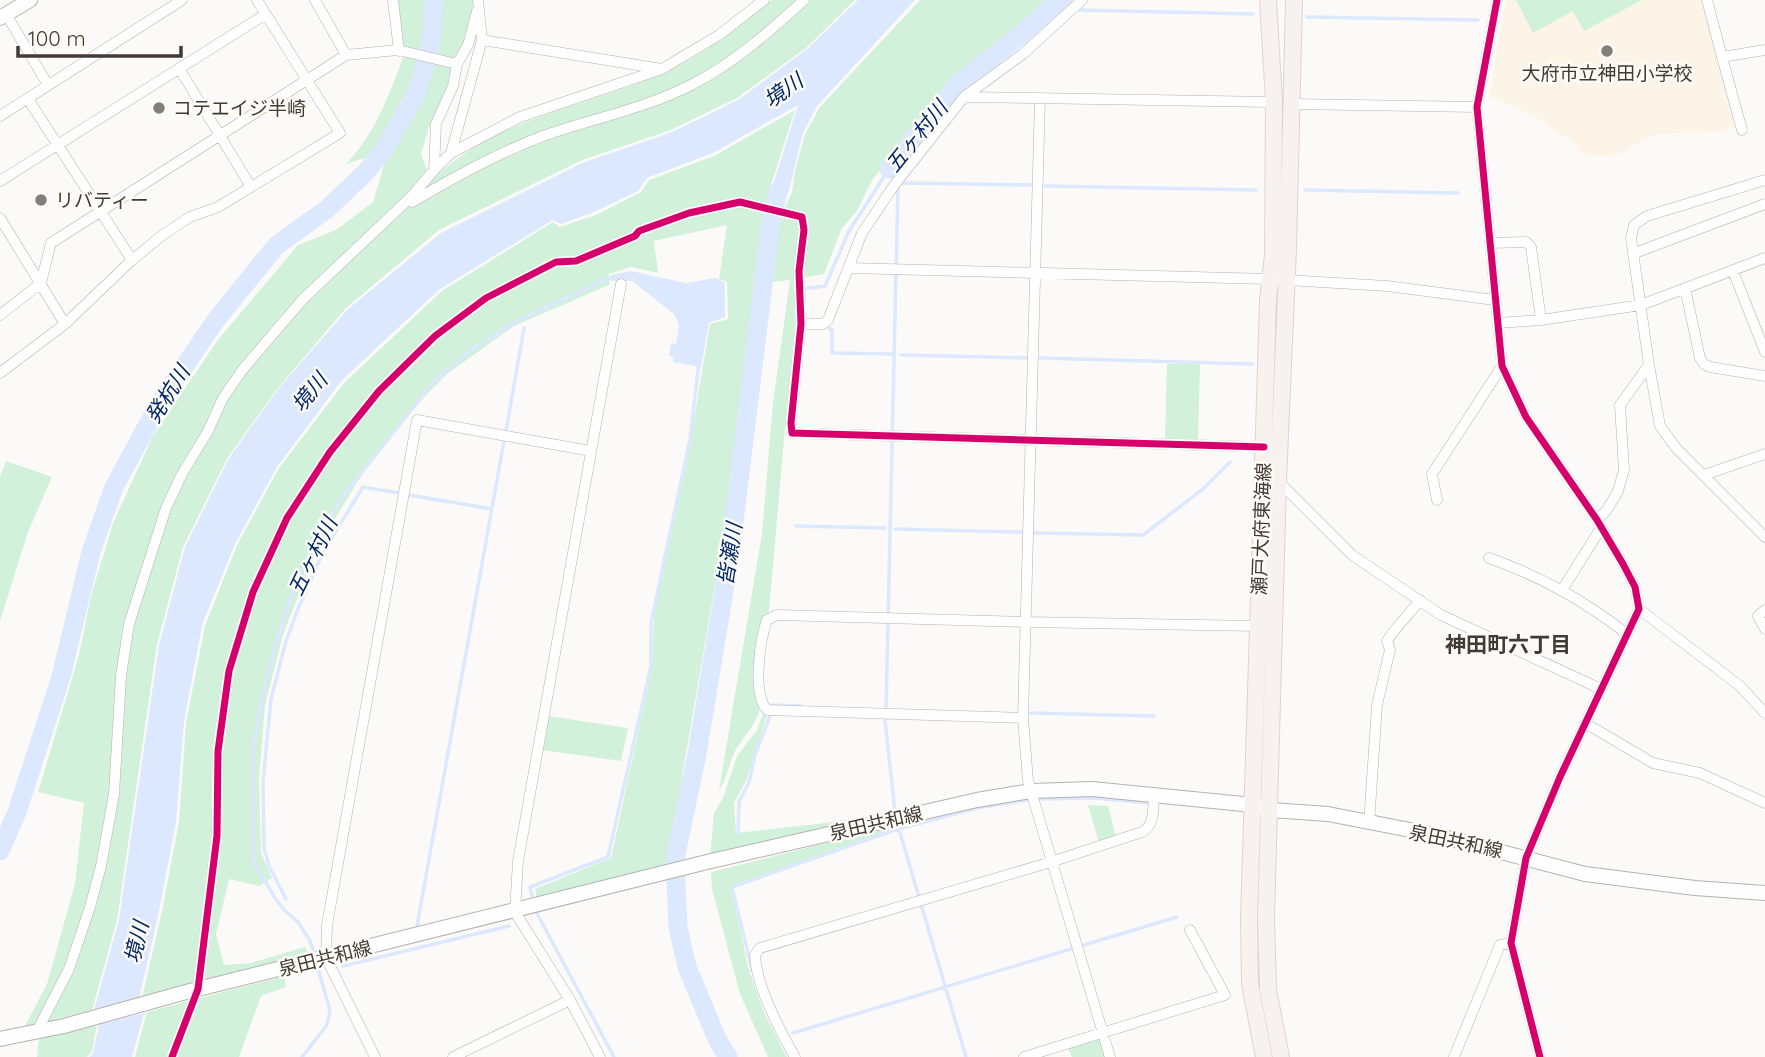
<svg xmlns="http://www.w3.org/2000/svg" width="1765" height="1057" viewBox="0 0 1765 1057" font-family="Quicksand,'Noto Sans JP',sans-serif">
  <rect width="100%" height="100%" fill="#fcfaf8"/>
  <path fill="#fdf4e8" d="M1506 0H1703L1737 126 1720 132 1657 134 1617 155 1585 157 1569 140 1534 116 1489 96Z"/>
  <path fill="#d1f1da" d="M397 0H474L465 39 454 58 403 46Z
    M772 0H855L806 48 737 98 671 130 582 160 439 230 346 308 278 388 228 457 183 547 157 644 117 920 92 1010 24 1028 47 984 75 884 84 803 38 792 79 655 91 596 113 523 153 436 217 341 298 245 336 230 373 202 384 165 419 102 434 64 453 68 450 84 431 121 421 154 431 181C494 118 582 108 661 74 702 56 737 28 772 0Z
    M920 0H1054L1019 32 955 79 872 180 857 211 842 228 824 274 796 279 798 324 785 428 769 611C752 627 764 685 760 708 756 728 740 738 733 756 728 767 726 783 719 790L762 534 773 403 790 280 769 282 781 217 792 192 795 171 805 134 820 107Z
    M1516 0H1642L1584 31 1573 11 1533 33Z
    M404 56 421 60 399 111 375 155 346 164C376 133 388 96 404 56Z
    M795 110 765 203 747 199 745 209 764 214 727 515 666 870 538 902 535 889 611 858 652 668 654 614 687 461 710 324 728 319 727 282 719 279 727 225 654 241 658 273 631 267 609 274V285L514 326 447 374 401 421 366 468 316 550 283 635 265 705 259 779 261 853 272 878 259 886 229 879 216 934 224 965 251 963 305 947 310 957 142 998 162 911 179 822 186 723 205 626 237 545 279 468 344 383 442 291 553 222 560 227 596 215 641 192 649 180 714 156Z
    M1167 364H1200L1198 441 1165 440Z
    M6 461 52 477 28 532 0 621V477Z
    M763 714 767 715 746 781 734 803 736 833 818 824 891 813 710 856 714 813 723 798 737 756 757 730Z
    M548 716 628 728 621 761 542 750Z
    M1088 805 1108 806 1116 837 1099 843Z
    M894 826V829L731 886 748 967 764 1013 787 1057H768L740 994 712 889 711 872Z
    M284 976 286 987 261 996 239 1057H135L147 1012Z
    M97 1025 92 1051 87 1057H37L39 1039Z
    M1097 1038 1101 1041 1105 1057H1072L1068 1047Z"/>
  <path fill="#dce8fd" d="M858 0H915L817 106 803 133 789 190 782 207 767 204 798 105 713 153 647 178 638 191 594 212 561 224 553 220 440 289 342 380 277 467 235 544 202 625 184 722 176 822 159 911 139 999 94 1010 119 920 159 645 185 547 229 458 279 388 348 309 441 233 582 163 672 132 738 100 807 49Z
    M631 271 686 283 716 278 725 283V317L709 323 701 367 673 362V357L669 356 671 343 676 344 679 325 674 314 632 281H611V275Z
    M144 1013 132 1057H89L93 1053 99 1024Z"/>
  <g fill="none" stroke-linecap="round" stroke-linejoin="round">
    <path stroke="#dce8fd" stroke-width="3.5" d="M1070 0 1071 2
      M1079 10 1253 14
      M1307 17 1478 20
      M900 183 1031 185
      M1045 186 1256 190
      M1305 190 1458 193
      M802 289 825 286 849 231 889 169 898 185 886 710
      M829 328 832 330V353L894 354
      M901 355 1028 358
      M1040 358 1253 364
      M506 431 524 328
      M409 495 492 509
      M796 526 885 528
      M895 529 1022 532
      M1034 533 1143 535 1203 489 1230 462
      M770 705 800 706
      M1031 713 1154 716
      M885 720 895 812
      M1040 799 1095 798 1148 803
      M898 826 919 897
      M738 833 739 802 749 782 755 755 770 716
      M286 899 269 866 264 848 263 781 271 699 286 641 298 609 323 552 363 487 399 493
      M533 900 530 887 608 857 651 666V623L690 439 699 363
      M921 904 966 1057
      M534 908 614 1057
      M417 926 504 441
      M1084 945 1177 917
      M315 957 310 941 298 922 284 910 275 898 255 864 253 853V746L266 679 287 607 312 549 340 500 432 384 469 351 517 321 607 279 613 278
      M343 966 509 926
      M752 970 732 887 898 829 978 808 1027 800
      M793 1033 1071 949
      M302 1057 327 1025 330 1010 317 965"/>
    <path stroke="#dce8fd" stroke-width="19" d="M889 169 959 83 1022 34 1060 0
      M0 851 17 812 61 677 91 552 114 487 159 404 216 320 276 246 327 209 365 173 384 150 417 92 431 42 434 0
      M728 1057 718 1041 687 967 678 927 675 859 697 754 730 555 770 227 778 191"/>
    <defs>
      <path id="street" d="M315 0 346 55
        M393 0 399 51
        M478 0 482 40 662 69 719 35 764 0
        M1497 0 1477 107 1502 366 1526 417 1597 520 1623 564 1635 587 1639 609 1560 777 1526 858 1511 943 1540 1057
        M1707 0 1722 57 1765 50
        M6 14 48 85
        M482 40 451 153 520 117 659 70
        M1722 57 1742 130
        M457 64 468 45 477 11
        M964 97 1023 54 1082 0
        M1040 98 1023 718 1028 781 1110 1057
        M28 99 132 260 65 324
        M1292 104 1477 107
        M0 116 182 0
        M434 170 451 153
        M1765 180 1647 216 1634 225 1631 238 1649 365 1660 426 1676 448 1765 537
        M0 181 266 14
        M251 187 340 133 257 0
        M412 202C455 177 499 152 546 135 595 118 647 108 693 84 734 63 770 31 804 0
        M0 218 65 324 0 373
        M1490 243 1526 242 1531 247 1541 320
        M1635 253 1765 204
        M132 260 164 234 190 217 218 207 251 187 179 68
        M849 268 1269 279 1387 286 1495 300
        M1733 271 1765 352
        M1685 288 1700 358 1704 364 1710 367 1765 376
        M0 315 41 283 51 243 346 55 398 50 457 64 453 86 436 124 434 170 411 197 303 299 243 369 223 398 208 431 182 474 166 508 129 624 121 676 114 794 101 866 90 907 69 969 36 1033
        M1498 323 1541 320 1641 305 1765 258
        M801 324H823L828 320 862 233 895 184 964 97 1274 102
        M1704 475 1765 454
        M1278 481 1352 555 1441 615 1601 689
        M1437 500 1432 474 1502 366
        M1597 520 1607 510 1618 491 1624 470 1620 405 1649 365
        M1489 558C1542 577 1581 599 1626 633
        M1562 590 1601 528
        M1639 609 1740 686 1765 713
        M1765 610 1758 616 1765 629
        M1023 718 767 710C752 693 760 640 767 620L777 615 1026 622 1258 626
        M1585 723 1653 763 1700 773 1765 803
        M1369 824 1377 705 1390 650 1387 641C1397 625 1409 615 1420 600
        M172 1057 198 989 217 836 218 751 229 671 253 592 287 518 330 452 379 391 435 336 486 298 556 262 576 261 635 236 639 231 689 213 740 202 802 217 804 230 799 271 801 324 791 423 792 433 1264 447
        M375 1057 326 958 327 925 417 420 591 451
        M453 1057 570 1000
        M600 1057 570 1000 515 912 518 861 621 284
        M795 1057C779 1029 756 986 755 955L760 948 1051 862 1142 832C1155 825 1153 809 1154 794
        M1024 1057 1225 995 1190 930
        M1454 1057 1500 945 1511 943"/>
      <path id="secondary" d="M0 18 30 0
        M0 1039 64 1026 186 992 707 862 977 800 1031 791 1092 789 1253 805 1271 810 1328 814 1436 835 1585 874 1695 888 1765 893"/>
      <path id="primary" d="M1264 1057 1250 984 1249 920 1268 300 1273 255 1274 102 1268 0
        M1281 1057 1268 990 1266 919 1278 481 1288 249 1294 0"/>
    </defs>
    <use href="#street" stroke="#b5b2ae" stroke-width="11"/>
    <use href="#secondary" stroke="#b5b2ae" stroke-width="16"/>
    <use href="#primary" stroke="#d8d6d4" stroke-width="18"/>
    <use href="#street" stroke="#fffefe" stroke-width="10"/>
    <use href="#secondary" stroke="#fffefe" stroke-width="14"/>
    <use href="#primary" stroke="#f7f1ef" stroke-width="16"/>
    <defs>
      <path id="cycleway" d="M1497 0 1477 107 1502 366 1526 417 1597 520 1623 564 1635 587 1639 609 1560 777 1526 858 1511 943 1540 1057
        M172 1057 198 989 217 836 218 751 229 671 253 592 287 518 330 452 379 391 435 336 486 298 556 262 576 261 635 236 639 231 689 213 740 202 802 217 804 230 799 271 801 324 791 423 792 433 1264 447"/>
    </defs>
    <use href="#cycleway" stroke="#fdfbf7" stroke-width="11"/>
    <use href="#cycleway" stroke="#d6006c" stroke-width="7"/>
  </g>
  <g fill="#827e79" stroke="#fdfbf7" stroke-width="2.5">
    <circle cx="1607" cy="51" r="7"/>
    <circle cx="159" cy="108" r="7"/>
    <circle cx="41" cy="200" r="7"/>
  </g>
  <g text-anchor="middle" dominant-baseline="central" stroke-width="5" stroke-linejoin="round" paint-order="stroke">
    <g font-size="19" fill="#403b34" stroke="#fdfbf7" text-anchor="start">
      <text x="1607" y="73" text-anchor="middle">大府市立神田小学校</text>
      <text x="173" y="108">コテエイジ半崎</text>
      <text x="55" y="200">リバティー</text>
    </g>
    <g font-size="19" fill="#403b34" stroke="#fdfbf7">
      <text transform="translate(1261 529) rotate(-88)">瀬戸大府東海線</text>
      <text transform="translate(876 823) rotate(-13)">泉田共和線</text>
      <text transform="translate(1456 841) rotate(12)">泉田共和線</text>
      <text transform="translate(325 958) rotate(-14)">泉田共和線</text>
    </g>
    <g font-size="21" font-style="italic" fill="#022763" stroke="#fdfbf7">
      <text transform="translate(783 90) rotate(-35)">境川</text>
      <text transform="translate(916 136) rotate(-51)">五ヶ村川</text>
      <text transform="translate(309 392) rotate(-51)">境川</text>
      <text transform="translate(167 394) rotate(-58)">発杭川</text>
      <text transform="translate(729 554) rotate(-81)">皆瀬川</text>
      <text transform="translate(312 556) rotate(-64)">五ヶ村川</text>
      <text transform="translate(136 942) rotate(-77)">境川</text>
    </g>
    <g font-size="21" font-weight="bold" fill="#403b34" stroke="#fdfbf7">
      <text x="1508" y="644">神田町六丁目</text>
    </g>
  </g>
  <path d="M18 46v10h163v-10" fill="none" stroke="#403b34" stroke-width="3.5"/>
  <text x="28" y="46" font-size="21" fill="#403b34" stroke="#fdfbf7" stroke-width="5" paint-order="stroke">100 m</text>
</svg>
